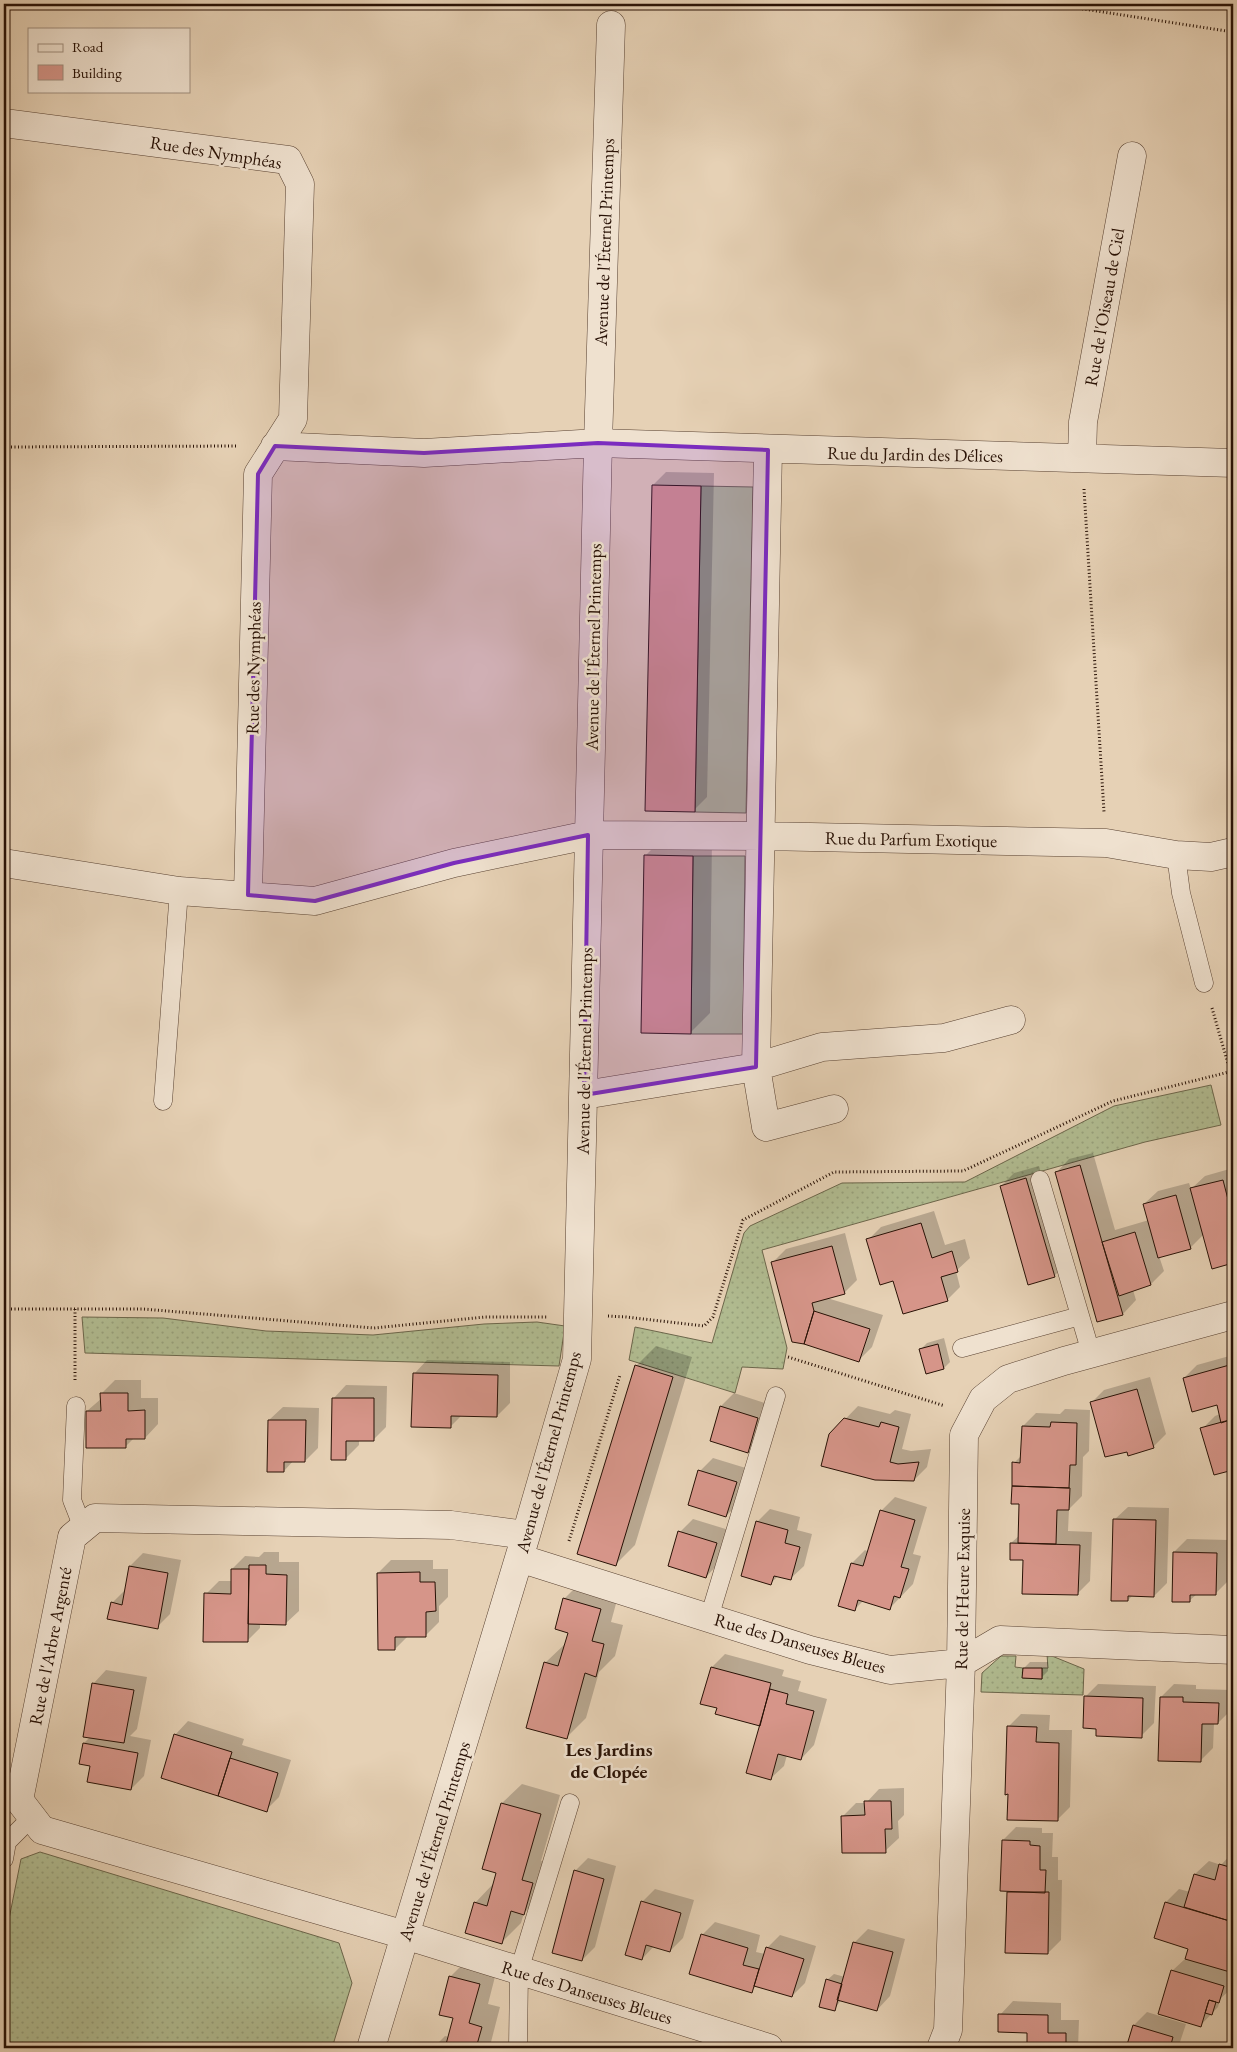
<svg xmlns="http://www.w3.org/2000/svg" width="1237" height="2052" viewBox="0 0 1237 2052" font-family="'EB Garamond',serif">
  <defs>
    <pattern id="grass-dots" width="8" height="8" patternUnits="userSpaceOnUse" patternTransform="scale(1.25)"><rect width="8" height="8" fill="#b1bc91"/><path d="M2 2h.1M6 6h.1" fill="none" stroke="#98a17c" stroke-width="1.8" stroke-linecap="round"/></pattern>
  </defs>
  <rect width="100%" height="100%" fill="#e6d1b5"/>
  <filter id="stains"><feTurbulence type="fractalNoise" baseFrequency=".004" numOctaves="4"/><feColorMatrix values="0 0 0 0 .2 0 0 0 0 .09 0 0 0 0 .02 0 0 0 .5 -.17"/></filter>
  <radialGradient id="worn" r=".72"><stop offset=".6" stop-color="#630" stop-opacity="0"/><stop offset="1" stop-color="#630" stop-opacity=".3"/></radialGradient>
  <path fill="url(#grass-dots)" stroke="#6c664b" d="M1211 1085 1221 1125 1145 1142 762 1250 787 1348 783 1369 742 1367 735 1393 629 1360 635 1327 712 1343 744 1233 750 1226 842 1183 965 1182 1114 1106Z
    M82 1317 163 1318 266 1331 373 1335 484 1324 537 1322 565 1326 559 1366 85 1353Z
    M1047 1654 1084 1669 1083 1695 981 1692 982 1673 1001 1656H1016L1015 1667 1023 1668V1678L1042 1679V1668H1048Z
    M40 1852 339 1943 352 1983 332 2048H4V1944L21 1859Z"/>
  <path fill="#b1bc91" stroke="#6c664b" d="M701 486 753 487 746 813 695 812Z
    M693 856H745L743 1034H691Z"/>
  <path fill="#0003" d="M666 472 714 473 707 797 694 810 653 485Z
    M665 836 712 837 710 1013 691 1032 645 856Z
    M1093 1153 1115 1230 1149 1220 1144 1204 1158 1191 1189 1183 1191 1189 1205 1176 1233 1168V1262L1213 1267 1204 1234 1190 1248 1159 1256 1164 1271 1151 1284 1133 1290 1136 1300 1123 1314 1098 1320 1056 1173 1069 1159Z
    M1039 1166 1067 1263 1054 1276 1001 1186 1014 1173Z
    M934 1211 945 1245 965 1239 970 1258 956 1271 960 1287 947 1300 894 1280 868 1240 881 1227Z
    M845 1233 857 1280 844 1293 827 1298 883 1315 872 1347 859 1360 793 1341 773 1262 786 1249Z
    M944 1338 950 1362 944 1368 920 1350 927 1343Z
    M656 1346 692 1357 635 1545 616 1564 636 1366Z
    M1233 1355V1469L1215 1474 1202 1429 1215 1416 1220 1414 1218 1404 1184 1378 1197 1365Z
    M427 1360 510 1362V1403L497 1416 462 1415 450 1427 414 1374Z
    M1150 1377 1166 1434 1153 1447 1127 1450 1091 1403 1104 1390Z
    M115 1380H141V1398H158V1424L145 1438H134L125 1447 87 1411 102 1398V1393Z
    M346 1385 387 1386 386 1427 373 1440H359V1445L346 1458 333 1399Z
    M734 1393 771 1405 760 1438 747 1451 711 1440 721 1406Z
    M858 1406 890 1414 895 1410 911 1414 902 1449 911 1451 931 1449 927 1467 914 1480 830 1435Z
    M283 1407 319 1408 318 1448 305 1461 294 1460 284 1471 269 1420Z
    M1065 1409 1090 1410 1089 1451 1083 1457 1082 1496 1069 1509 1068 1531 1092 1532 1090 1581 1077 1594 1024 1559 1011 1543 1020 1535 1021 1503 1014 1463 1022 1455 1023 1426 1036 1413 1060 1414Z
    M713 1458 749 1469 739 1503 726 1516 700 1471Z
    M895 1497 927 1507 913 1554 921 1556 913 1584 890 1608 864 1600 854 1610 852 1563 865 1550 869 1552 882 1510Z
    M1128 1507 1169 1508 1167 1583 1154 1596 1133 1595 1128 1600 1114 1520Z
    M770 1509 800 1517 797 1530 812 1534 804 1566 790 1579 778 1576 771 1583 757 1522Z
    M693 1519 729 1530 719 1563 706 1577 680 1532Z
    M1187 1539 1229 1540 1228 1581 1215 1594H1197L1189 1601 1174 1552Z
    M264 1552H279V1562H299V1611L285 1624 260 1623V1628L247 1641 206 1594 219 1581H232V1569L245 1556 259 1557Z
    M143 1553 181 1560 170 1614 157 1627 112 1603 125 1590 130 1566Z
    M391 1560H433V1569H448V1597L439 1606V1622L426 1635 408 1636 395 1649 378 1573Z
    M584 1579 620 1589 611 1622 623 1625 615 1656 599 1672 586 1718 566 1738 545 1663 566 1643 569 1632 564 1599Z
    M725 1654 784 1670 782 1676 801 1681 798 1691 827 1699 814 1745 801 1759 787 1755 784 1766 770 1779 761 1725 718 1708 712 1667Z
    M1030 1662H1048V1671L1041 1678 1024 1668Z
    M106 1670 147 1677 137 1729 130 1736 151 1740 144 1776 131 1789 91 1765 80 1763 84 1743 90 1737 93 1684Z
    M1098 1684 1156 1686 1154 1723 1141 1736 1085 1697Z
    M1174 1684 1196 1685V1689L1231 1690V1710L1218 1723H1214L1213 1748 1200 1761 1161 1697Z
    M1021 1714 1050 1715 1049 1730H1072L1070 1807 1057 1820 1008 1727Z
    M188 1721 244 1739 242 1745 291 1760 279 1797 266 1810 175 1735Z
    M522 1784 560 1795 541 1861 552 1864 543 1894 524 1913 521 1923 502 1942 475 1903 494 1883 497 1872 502 1803Z
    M904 1788V1815L898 1821 899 1838 885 1851 843 1816 856 1803H866L879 1789Z
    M1016 1827 1042 1828V1833H1053L1052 1857H1058V1880H1062L1061 1940 1048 1953 1006 1952 1008 1890 1003 1840Z
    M1233 1852V1968L1230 1971 1233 1972V1982L1232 1988 1220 1999 1218 2007 1200 2026 1172 1971 1186 1958 1189 1948 1155 1938 1166 1902 1179 1889 1190 1892 1195 1874 1209 1861 1221 1865Z
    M588 1858 616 1866 595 1947 582 1960 575 1871Z
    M655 1889 694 1900 683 1938 670 1951 654 1946 642 1959V1902Z
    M715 1922 760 1935 756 1952 765 1954 767 1948 780 1935 816 1946 805 1983 792 1996 757 1985 751 1991 702 1935Z
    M868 1929 905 1939 890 1996 877 2010 841 2000 834 2010 827 1980 834 1974 845 1977 855 1942Z
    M470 1957 498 1965 488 2004 500 2007 490 2046 487 2048H433L445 2036 449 2037 455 2017 450 1977Z
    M1013 2001 1061 2003V2020H1079L1078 2048H1028V2032L1000 2015Z
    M1147 2012 1186 2024 1178 2048H1126L1134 2025Z
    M605 2045 615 2048H602Z"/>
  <path fill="#d69589" stroke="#281105" d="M652 485 701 486 695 812 645 811Z
    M644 855 693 856 691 1034 641 1033Z
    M1080 1165 1123 1315 1097 1322 1055 1172Z
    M1026 1178 1055 1277 1028 1285 1000 1186Z
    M1223 1180 1233 1219V1263L1212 1269 1190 1188Z
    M1176 1195 1191 1249 1158 1258 1143 1204Z
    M921 1223 932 1258 952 1251 958 1272 941 1277 948 1301 903 1314 893 1281 880 1285 866 1239Z
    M1135 1232 1151 1285 1119 1296 1102 1242Z
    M832 1246 845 1294 812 1303 814 1311 804 1344 792 1342 771 1262Z
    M814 1311 870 1329 859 1362 804 1344Z
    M938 1344 944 1369 926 1374 919 1349Z
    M1233 1364V1419L1221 1423 1217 1405 1192 1412 1183 1378Z
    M635 1365 673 1377 616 1566 577 1554Z
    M413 1373 498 1375 497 1417 451 1416V1428L411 1427Z
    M1137 1389 1154 1448 1128 1456 1127 1452 1105 1457 1090 1402Z
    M100 1393H128V1411L145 1410V1439H126V1448H86V1411H101Z
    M332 1398H374V1441H346V1460H331Z
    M720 1406 758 1418 748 1453 710 1441Z
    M844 1418 879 1427 881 1422 899 1427 890 1462 898 1464 919 1462 914 1481 875 1480 821 1466 829 1434Z
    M1233 1419V1470L1214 1475 1200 1428Z
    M268 1420H306L305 1462H284V1472H267Z
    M1051 1422 1077 1423 1076 1465H1070L1069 1488 1012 1486V1462L1020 1463 1022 1426 1050 1427Z
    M698 1470 737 1482 726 1517 688 1505Z
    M1012 1486 1070 1488 1069 1510H1057L1056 1544 1018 1543 1019 1504H1011Z
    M880 1510 915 1520 901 1567 909 1569 900 1598 894 1596 890 1610 858 1600 855 1611 838 1606 851 1563 863 1566Z
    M1113 1519 1156 1520 1154 1597 1128 1596V1601H1111Z
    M756 1521 788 1530 785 1543 800 1547 791 1580 774 1576 771 1585 741 1576Z
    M678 1531 717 1543 706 1578 668 1566Z
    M1010 1543 1080 1545 1078 1595 1022 1594 1023 1560H1010Z
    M1173 1552 1217 1553 1216 1595H1190V1602H1172Z
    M249 1565H266V1574L287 1575 286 1625 248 1624Z
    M129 1566 168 1573 158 1629 107 1619 111 1602 122 1605Z
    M231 1569H249L248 1642H203L204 1593 231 1594Z
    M420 1572V1582H435L436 1611 426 1612V1637H395V1650H378L377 1573Z
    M563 1598 601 1609 592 1641 604 1644 596 1677 585 1673 567 1739 526 1728 544 1662 558 1666 568 1633 555 1629Z
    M711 1667 771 1683 760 1726 715 1714 717 1708 700 1704Z
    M1023 1668H1042V1679L1022 1678Z
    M92 1683 134 1690 124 1743 83 1737Z
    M770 1689 788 1694 786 1704 814 1711 801 1760 778 1754 771 1780 746 1773Z
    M1084 1696 1143 1698 1142 1738 1096 1736V1729L1083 1728Z
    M1160 1697H1183V1702L1219 1703 1218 1724H1202L1201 1762 1158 1761Z
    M1007 1726 1037 1727 1036 1742 1059 1743 1058 1821 1007 1820 1008 1794 1005 1795Z
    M174 1734 232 1752 218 1796 161 1778Z
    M83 1743 138 1753 131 1790 87 1782 90 1766 79 1764Z
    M230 1758 278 1773 267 1812 218 1796Z
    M864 1801H891L892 1829H885L886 1853H842L841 1816 865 1815Z
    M501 1803 541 1814 522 1880 533 1883 524 1915 511 1911 502 1944 465 1933 474 1902 487 1906 496 1873 482 1869Z
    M1002 1840 1030 1841V1845L1040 1846V1870H1046L1045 1893 1000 1891Z
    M1219 1864 1233 1868V1922L1184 1907 1194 1874 1215 1880Z
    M574 1870 604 1879 582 1961 552 1953Z
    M1007 1892H1049L1048 1954 1005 1953Z
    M641 1901 681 1913 670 1952 646 1945 642 1960 625 1955Z
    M1165 1902 1233 1922V1963L1230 1972 1185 1959 1188 1949 1154 1938Z
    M701 1934 748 1948 743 1965 759 1969 752 1993 689 1974Z
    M853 1942 893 1952 877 2011 837 2000Z
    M766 1947 804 1959 792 1997 754 1986Z
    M1171 1970 1224 1986 1219 2003 1209 2000 1201 2027 1158 2014Z
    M449 1976 480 1984 469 2023 482 2027 476 2048H445L453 2018 439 2015Z
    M826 1979 842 1984 835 2011 819 2007Z
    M1209 2000 1216 2002 1212 2015 1205 2013Z
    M998 2014 1048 2015V2033H1066V2048H1027V2033L998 2032Z
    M1133 2025 1173 2037 1170 2048H1126Z"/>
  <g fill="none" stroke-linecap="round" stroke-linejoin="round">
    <defs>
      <path id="service" d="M1176 855 1181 893 1204 983
        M163 1101 179 891
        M1040 1180 1091 1353
        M962 1348 1080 1316
        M76 1406 72 1500 83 1528
        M709 1618 776 1396
        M4 1859 7 1842 32 1817
        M518 2048 519 1971 570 1803"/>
      <path id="minor" d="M4 123 288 160 300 184 293 419 258 474 248 895
        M275 446 424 453 598 443 1233 463
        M1082 458 1083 422 1132 156
        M4 863 179 891 315 901 454 863 588 835 762 836 1106 843 1176 855 1211 857 1233 852
        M584 1095 756 1067 768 450
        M834 1109 766 1127 756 1067 822 1047 944 1038 1011 1020
        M526 1535 451 1525 95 1518 72 1537 19 1800 42 1830 405 1935 769 2048
        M519 1558 810 1650 890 1670 961 1663 1000 1640 1233 1650
        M371 2048 526 1535 577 1359 598 443 611 25
        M941 2048 948 2030 961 1663 964 1435 983 1399 1008 1379 1064 1361 1233 1315"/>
    </defs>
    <use href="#service" stroke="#584131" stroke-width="19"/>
    <use href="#minor" stroke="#584131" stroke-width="29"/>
    <path stroke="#281105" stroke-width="3" stroke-dasharray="1 2.5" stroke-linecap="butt" d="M1051 4 1233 32
      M4 447 237 446
      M1084 489 1104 812
      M1212 1008 1233 1081
      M4 1309H143L374 1328 485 1317H547
      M75 1309V1381
      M608 1316 626 1317 704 1326 713 1317 743 1220 834 1172 963 1171 1113 1101 1233 1071
      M788 1357 945 1406
      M569 1541 620 1375"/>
    <use href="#service" stroke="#efe1cf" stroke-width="18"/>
    <use href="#minor" stroke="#efe1cf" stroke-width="28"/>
  </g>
  <path fill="#7b2cbf" fill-opacity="0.2" stroke="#7b2cbf" stroke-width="4" stroke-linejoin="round" d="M598 443 768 450 756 1067 584 1095 588 835 454 863 315 901 248 895 258 474 275 446 424 453Z"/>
  <g text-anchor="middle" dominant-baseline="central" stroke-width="5" stroke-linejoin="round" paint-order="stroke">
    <g font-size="18" fill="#281105" stroke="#efe1cf">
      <text transform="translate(216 152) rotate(9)">Rue des Nymphéas</text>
      <text transform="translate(604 242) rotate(-88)">Avenue de l'Éternel Printemps</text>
      <text transform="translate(1104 307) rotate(-80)">Rue de l'Oiseau de Ciel</text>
      <text transform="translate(915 454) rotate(1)">Rue du Jardin des Délices</text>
      <text transform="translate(593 647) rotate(-89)">Avenue de l'Éternel Printemps</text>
      <text transform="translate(253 668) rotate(-89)">Rue des Nymphéas</text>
      <text transform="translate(911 839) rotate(1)">Rue du Parfum Exotique</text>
      <text transform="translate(584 1051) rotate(-89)">Avenue de l'Éternel Printemps</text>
      <text transform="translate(548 1452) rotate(-75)">Avenue de l'Éternel Printemps</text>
      <text transform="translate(962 1589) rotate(-89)">Rue de l'Heure Exquise</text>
      <text transform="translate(800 1643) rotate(16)">Rue des Danseuses Bleues</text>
      <text transform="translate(50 1646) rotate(-79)">Rue de l'Arbre Argenté</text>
      <text transform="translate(434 1841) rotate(-73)">Avenue de l'Éternel Printemps</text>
      <text transform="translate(587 1992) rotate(17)">Rue des Danseuses Bleues</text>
    </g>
    <g font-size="19" font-weight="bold" fill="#281105" stroke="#efe1cf">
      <text x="609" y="1749">Les Jardins<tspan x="609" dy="22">de Clopée</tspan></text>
    </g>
  </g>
  <rect width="1237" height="2052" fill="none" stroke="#e6d1b5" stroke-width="20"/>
  <rect x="5" y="5" width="1227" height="2042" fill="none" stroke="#281105" stroke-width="2.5"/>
  <rect x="10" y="10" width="1217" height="2032" fill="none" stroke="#281105"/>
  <rect x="28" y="28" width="162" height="65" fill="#efe1cf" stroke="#9f8e7e"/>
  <rect x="38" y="44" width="25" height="8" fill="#efe1cf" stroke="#9f8e7e"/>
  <text x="72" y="52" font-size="15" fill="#281105">Road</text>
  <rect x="38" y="65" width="25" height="15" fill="#d69589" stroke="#9f8e7e"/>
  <text x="72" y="78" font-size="15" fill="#281105">Building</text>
  <rect width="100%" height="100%" filter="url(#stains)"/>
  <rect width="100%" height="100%" fill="url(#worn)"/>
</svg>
